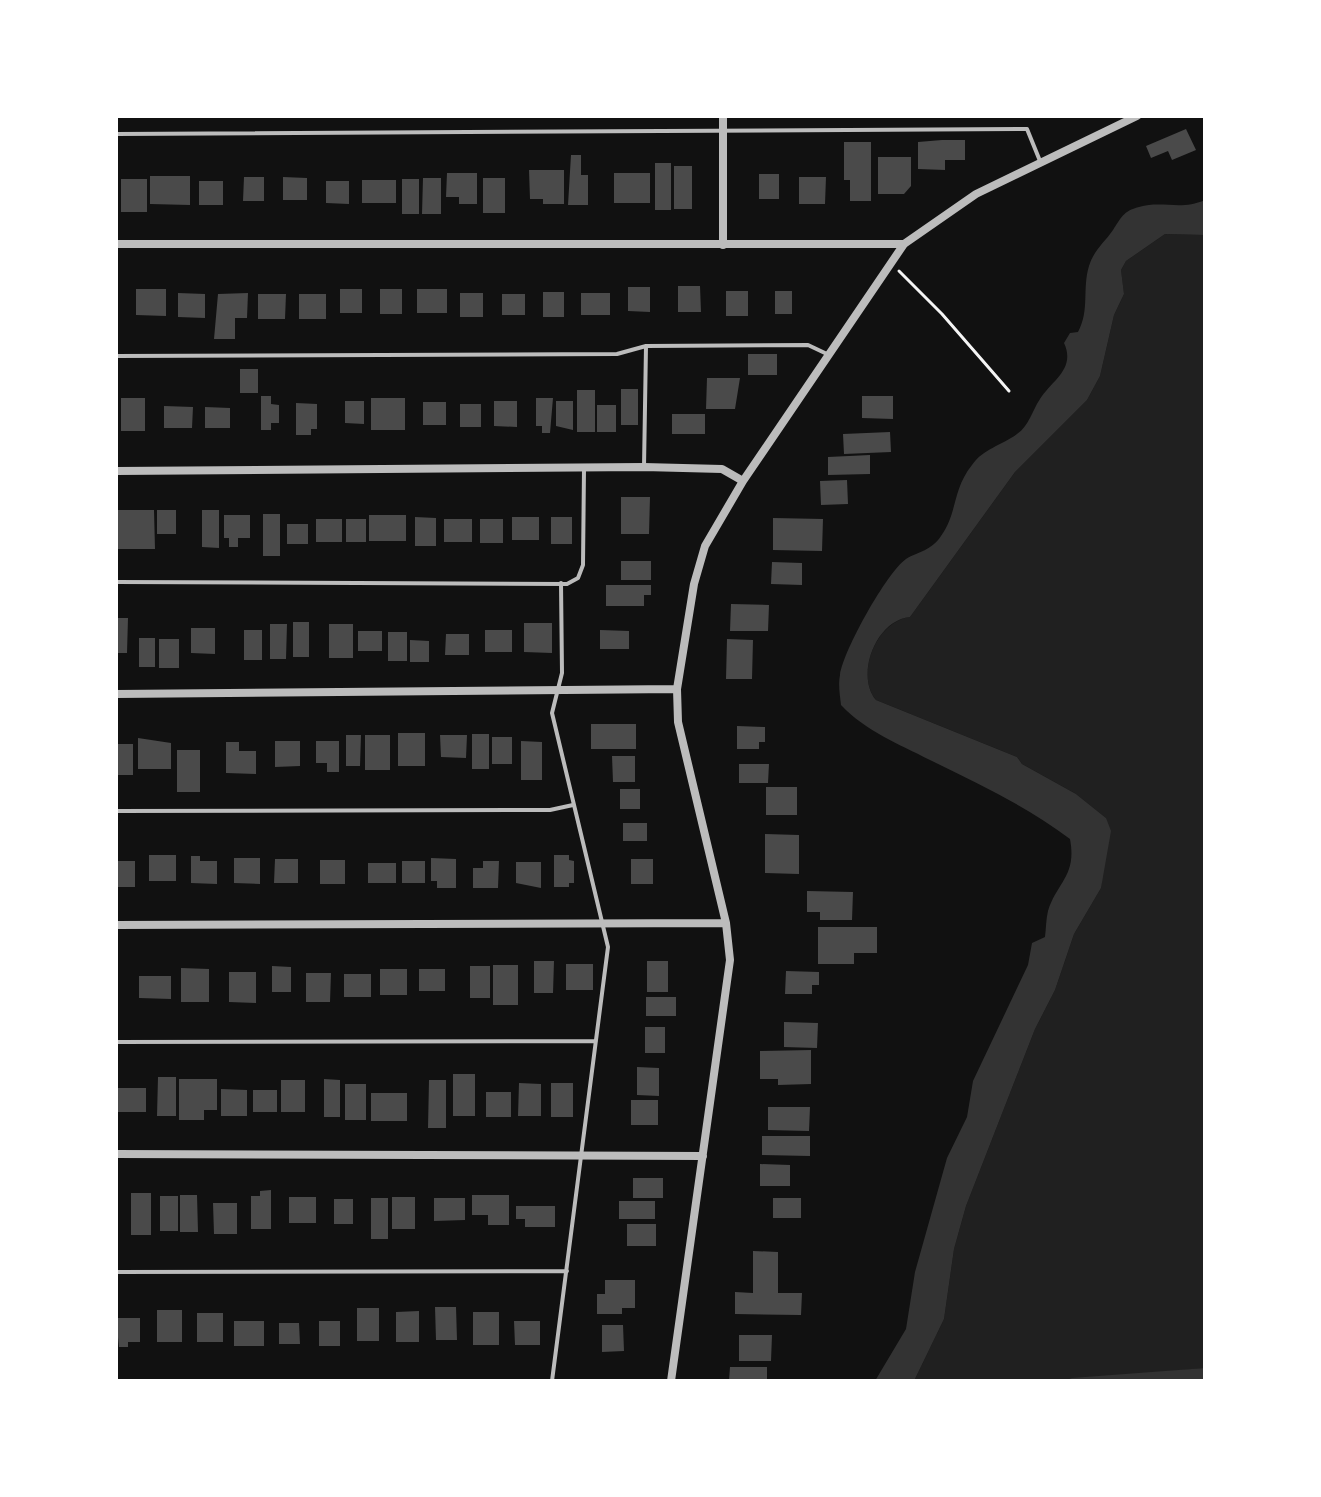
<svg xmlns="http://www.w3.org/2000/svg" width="1321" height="1497" viewBox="0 0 1321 1497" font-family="'Asap Condensed',sans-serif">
  <rect width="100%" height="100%" fill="#111"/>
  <path fill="#202020" d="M1165 234 1205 235V1368L1064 1381H914L944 1319 954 1249 966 1206 1035 1029 1055 990 1074 934 1101 888 1106 818 1076 794 1022 764 1017 757 876 700C855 675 876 621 910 617L1015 472 1087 400 1100 376 1114 315 1124 294 1121 270 1126 261Z"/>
  <path fill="#333" d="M1205 200V235L1165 234 1126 261 1121 270 1124 294 1114 315 1100 376 1087 400 1015 472 910 617C876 620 855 675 876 700L1017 757 1022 764 1076 794 1106 818 1111 831 1101 888 1074 934 1055 990 1035 1029 966 1206 954 1249 944 1319 914 1381H875L906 1329 915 1272 947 1158 967 1117 973 1081 1028 965 1032 943 1045 937C1046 929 1046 919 1048 911 1057 882 1077 876 1070 839 1026 806 979 784 930 760 897 743 867 732 841 705 840 696 838 684 840 675 843 651 887 572 906 559 919 551 931 551 941 536 958 512 952 490 972 465 984 448 1001 446 1017 434 1029 426 1032 411 1040 399 1052 380 1076 369 1064 343L1070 333 1078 332C1090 310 1082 289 1089 266 1094 250 1104 243 1113 230 1121 218 1123 211 1139 207 1163 200 1180 211 1205 200Z
    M1205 1368V1381H1064L1072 1378Z"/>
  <path fill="#4a4a4a" d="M1186 129 1196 150 1172 160 1168 151 1151 158 1146 146Z
    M942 140H965V160H945V170L918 169V142Z
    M844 142H871V201H850V180H844Z
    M571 155H581V175H588V205H568Z
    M878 157H911V186L904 194H878Z
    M655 163H671V210H655Z
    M674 166H692V209H674Z
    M529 170H564V204H543V199H530Z
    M447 173H477V204H459V197H446Z
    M614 173H650V203H614Z
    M759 174H779V199H759Z
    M150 176H190V205L150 204Z
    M244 177H264V201H243Z
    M283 177 307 178V200H283Z
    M799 177H826L825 204H799Z
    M423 178H441V214H422Z
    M483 178H505V213H483Z
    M121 179H147V212H121Z
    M402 179H419V214H402Z
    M362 180H396V203H362Z
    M199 181H223V205H199Z
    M326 181H349V204L326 203Z
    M678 286H700L701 312H678Z
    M628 287H650V312L628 311Z
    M136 289H166V316L136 315Z
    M340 289H362V313H340Z
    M380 289H402V314H380Z
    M417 289H447V313H417Z
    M726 291H748V316H726Z
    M775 291H792V314H775Z
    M543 292H564V317H543Z
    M178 293 205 294V318L178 317Z
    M248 293 247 318H235V339H214L218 294Z
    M460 293H483V317H460Z
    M581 293H610V315H581Z
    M258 294H286L285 319H258Z
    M299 294H326V319H299Z
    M502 294H525V315H502Z
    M748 354H777V375H748Z
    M240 369H258V393H240Z
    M707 378H740L735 409H706Z
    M621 389H638V425H621Z
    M577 390H595V432H577Z
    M261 396H271V404L279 405V423H271V430H261Z
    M862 396H893V419L862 418Z
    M121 398H145V431H121Z
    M371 398H405V430H371Z
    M536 398H553L550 433H542V426H536Z
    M345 401H364V424L345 423Z
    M494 401H517V427L494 426Z
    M556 401H573V430L556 426Z
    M423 402H446V425H423Z
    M296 403 317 404V429H311V435H296Z
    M460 404H481V427H460Z
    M597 405H616V432H597Z
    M164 406 193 407 192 428H164Z
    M205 407 230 408V428H205Z
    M672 414H705V434H672Z
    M890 432 891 452 844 454 843 434Z
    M870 455V474L828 475V457Z
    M847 480 848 504 821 505 820 481Z
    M621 497H650L649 534H621Z
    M116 510H154L155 549H116Z
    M157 510H176V534H157Z
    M202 510H219V548L202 547Z
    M263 514H280V556H263Z
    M224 515H250V538H238V547H229V538H224Z
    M369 515H406V541H369Z
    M415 517 436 518V546H415Z
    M512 517H539V540H512Z
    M551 517H572V544H551Z
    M773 518 823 519 822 551 773 550Z
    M316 519H342V542H316Z
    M346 519H366V542H346Z
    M444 519H472V542H444Z
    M480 519H503V543H480Z
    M287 524H308V544H287Z
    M621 561H651V580H621Z
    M772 562 802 563V585L771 584Z
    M606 585H651V595H644V606H606Z
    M731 604 769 605 768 631H730Z
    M116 618H128L127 653H116Z
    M293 622H309V657H293Z
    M524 623H552V653L524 652Z
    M270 624H287L286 659H270Z
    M329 624H353V658H329Z
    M191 628H215V654L191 653Z
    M244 630H262V660H244Z
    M485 630H512V652H485Z
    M600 630 629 631V649H600Z
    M358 631H382V651H358Z
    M388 632H407V661H388Z
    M446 634H469V655H445Z
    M139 638H155V667H139Z
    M159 639H179V668H159Z
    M727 639 753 640 752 679H726Z
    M410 640 429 641V662H410Z
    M591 724H636V749H591Z
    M737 726 765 727V742H759V749H737Z
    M398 733H425V766H398Z
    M472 734H489V769H472Z
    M346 735H361L360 766H346Z
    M365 735H390V770H365Z
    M440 735H467L466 758 441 757Z
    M492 737H512V764H492Z
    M138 738 171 743V769H138Z
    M275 741H300V766L275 767Z
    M316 741H339V772H327V763H316Z
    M521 741 542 742V780H521Z
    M226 742H239V751H256V774L226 773Z
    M116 744H133V775H116Z
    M177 750H200V792H177Z
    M612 756H635V782H613Z
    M739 764H769L768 783H739Z
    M766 787H797V815H766Z
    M620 789H640V809H620Z
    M623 823H647V841H623Z
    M765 834 799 835V874L765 873Z
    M149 855H176V881H149Z
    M554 855H569V860L574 861V883H569V887H554Z
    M191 856H200V861H217V884L191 883Z
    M234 858H260V884L234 883Z
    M431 858 456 859V888H437V881H431Z
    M275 859H298V883H274Z
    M631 859H653V884H631Z
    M320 860H345V884H320Z
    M116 861H135V887H116Z
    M402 861H425V883H402Z
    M483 861H499L498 888H473V868H483Z
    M516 862H541V888L516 883Z
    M368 863H396V883H368Z
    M807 891 853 892 852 920H820V912H807Z
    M818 927H877V953H854V964H818Z
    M534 961H554L553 993H534Z
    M647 961H668V992H647Z
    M566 964H593V990H566Z
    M493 965H518V1005H493Z
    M272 966 291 967V992H272Z
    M470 966H490V998H470Z
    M181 968 209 969V1002H181Z
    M380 969H407V995H380Z
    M419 969H445V991H419Z
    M786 971 819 972V985H812V994H785Z
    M229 972H256V1003L229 1002Z
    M306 973H331L330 1002H306Z
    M344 974H371V997H344Z
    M139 976H171V999L139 998Z
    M646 997H676V1016H646Z
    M784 1022 818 1023 817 1048 784 1047Z
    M645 1027H665V1053H645Z
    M811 1050V1084L778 1085V1079H760V1051Z
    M637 1067 659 1068V1096L637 1095Z
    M453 1074H475V1116H453Z
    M158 1077H176V1116H157Z
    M179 1079H217V1110H204V1120H179Z
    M324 1079 340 1080V1117H324Z
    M281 1080H305V1112H281Z
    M429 1080H446V1128H428Z
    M519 1083 541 1084V1116H518Z
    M551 1083H573V1117H551Z
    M345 1084H366V1120H345Z
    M118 1088H146V1112H118Z
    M221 1089 247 1090V1116H221Z
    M253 1090H277V1112H253Z
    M486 1092H511V1117H486Z
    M371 1093H407V1121H371Z
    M631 1100H658V1125H631Z
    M768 1107H810L809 1131 768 1130Z
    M762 1136H810V1156L762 1155Z
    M760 1164 790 1165V1186H760Z
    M633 1178H663V1198H633Z
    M271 1190V1229H251V1196H260V1191Z
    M131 1193H151V1235H131Z
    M180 1195H197L198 1232H180Z
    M472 1195H509V1225H488V1215H472Z
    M160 1196H178V1231H160Z
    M289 1197H316V1223H289Z
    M392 1197H415V1229H392Z
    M371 1198H388V1239H371Z
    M434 1198H465V1220L434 1221Z
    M773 1198H801V1218H773Z
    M334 1199H353V1224H334Z
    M619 1201H655V1219H619Z
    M213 1203H237V1234H214Z
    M516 1206H555V1227H525V1219H516Z
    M627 1224H656V1246H627Z
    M753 1251 778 1252V1293H802L801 1315 735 1314V1292L753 1293Z
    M605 1280H635V1308H622V1314H597V1294H605Z
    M435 1307H456L457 1340H436Z
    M357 1308H379V1341H357Z
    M157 1310H182V1342H157Z
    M419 1311V1342H396V1312Z
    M473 1312H499V1345H473Z
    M197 1313H223V1342H197Z
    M116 1318H140V1342H128V1347H119Z
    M234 1321H264V1346H234Z
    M319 1321H340V1346H319Z
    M514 1321H540V1345H515Z
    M279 1323H299L300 1344H279Z
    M602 1325H623L624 1351 602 1352Z
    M739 1335H772L771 1361H739Z
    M730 1367H767V1381H729Z"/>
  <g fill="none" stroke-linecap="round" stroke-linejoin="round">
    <path stroke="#f5f5f5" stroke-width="3" d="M899 271 942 314 1009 391"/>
    <path stroke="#bcbcbc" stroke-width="4" d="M116 134 1027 129 1040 161
      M116 356 617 354 646 346 808 345 827 354
      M644 467 646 346
      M116 582 567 584 578 578 583 565 584 469
      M116 811 550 810 573 805
      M116 1042 596 1041
      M116 1272 567 1271
      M552 1381 608 947 552 713 562 673 561 583"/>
    <path stroke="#bcbcbc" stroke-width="8" d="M723 116V245
      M116 244H904
      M116 471 644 467 722 469 743 481
      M116 694 677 689
      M116 925 726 923
      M116 1154 703 1156
      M671 1381 730 960 726 923 678 722 677 689 694 584 705 546 743 481 904 244 976 194 1137 116"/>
  </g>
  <rect width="1321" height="1497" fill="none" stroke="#ffffff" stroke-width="236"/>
</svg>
